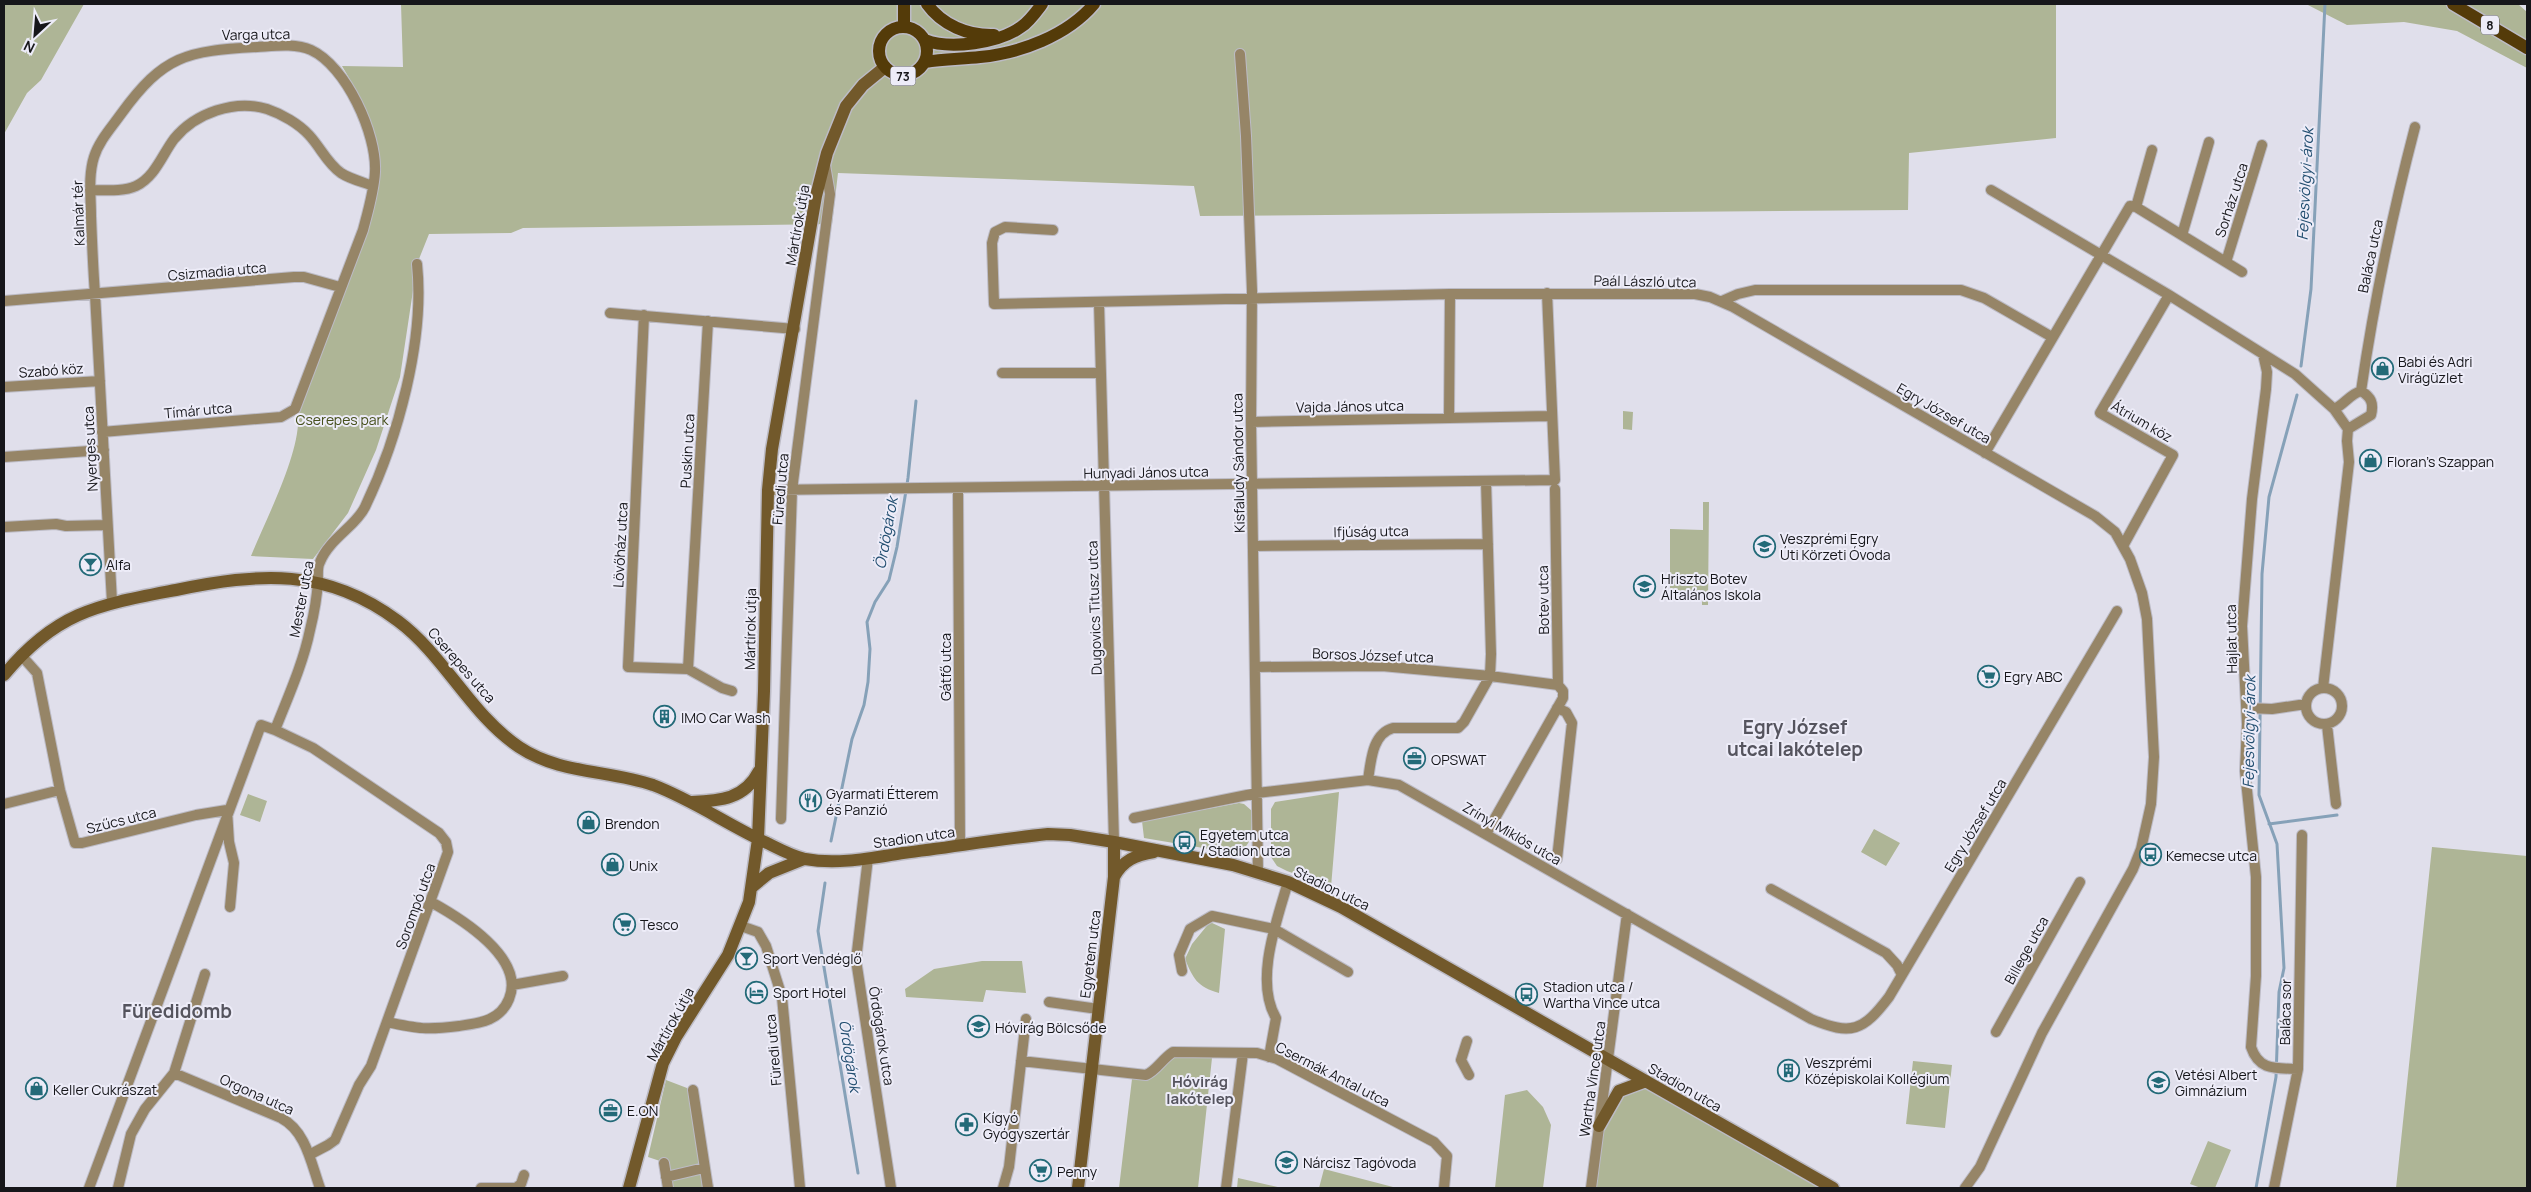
<svg xmlns="http://www.w3.org/2000/svg" width="2531" height="1192" viewBox="0 0 2531 1192" font-family="Manrope,sans-serif">
  <rect width="100%" height="100%" fill="#e0dfeb"/>
  <path fill="#aeb596" d="M4 4H84L41 80 27 93 4 134Z
    M401 4H2056V138L1909 153 1908 210 1200 216 1194 186 838 173 832 224 523 228 511 233 429 234 417 264 400 377 376 450 348 513 313 559 251 556C266 519 301 452 298 415L371 217C387 152 376 123 342 66L403 67Z
    M2306 4H2518L2527 12V68L2457 31 2404 22 2347 25Z
    M1623 411 1633 412 1632 430 1623 429Z
    M1703 502H1709L1708 605H1702V593L1670 592V529L1703 530Z
    M1339 792 1331 887 1287 871 1277 866 1271 857V809L1275 802Z
    M248 794 267 801 260 822 240 815Z
    M1239 803 1244 804 1252 811C1251 829 1255 849 1233 853L1144 838 1142 821Z
    M1874 829 1900 843 1886 866 1861 852Z
    M2432 847 2527 856V1188H2396Z
    M1210 922 1225 929 1219 993C1197 987 1193 978 1185 959L1192 944Z
    M982 961H1022L1026 993 986 990 983 1002 906 997 905 989 934 969Z
    M1174 1057 1212 1058 1198 1188H1119L1132 1079C1163 1079 1153 1069 1174 1057Z
    M1913 1061 1952 1065 1945 1128 1906 1124Z
    M666 1080 687 1088 702 1132 714 1188H665L660 1161 648 1157Z
    M1646 1081 1833 1188H1591L1599 1126 1619 1091Z
    M1527 1090 1543 1107 1551 1125 1543 1188H1495L1505 1095Z
    M2208 1141 2231 1150 2215 1188H2201L2190 1184Z
    M1324 1169 1393 1187V1188H1319Z
    M1238 1178 1282 1188H1237Z"/>
  <g fill="none" stroke-linecap="round" stroke-linejoin="round">
    <path stroke="#86a1b8" stroke-width="3" d="M2301 366 2311 289 2325 4
      M2269 824 2337 815
      M831 841 852 739 864 705 868 682 870 649 867 622 875 602 889 580 897 547 908 478 916 401
      M825 883 818 931 858 1173
      M2256 1188 2276 1077 2279 992 2284 968 2277 844 2259 795 2262 574 2269 497 2297 395"/>
    <defs>
      <path id="street" d="M1240 54 1246 136 1252 291 1251 422 1258 872
        M90 190C104 190 123 192 136 186 155 177 162 155 174 139 195 113 235 99 267 109 282 114 299 124 309 135 321 148 327 163 341 173 350 179 363 182 373 186
        M1991 190 2169 295 2295 374 2334 409 2348 429 2347 441 2349 462 2323 688
        M2136 207 2152 150
        M1053 230 1005 227 995 232 992 243 994 304 1450 294H1695L1710 297 1733 307 2095 516 2115 532 2130 559 2142 593 2147 619 2154 757 2151 804 2141 849 2133 869 2042 1033 1980 1167 1965 1188
        M2182 235 2209 142
        M2226 262 2262 145
        M4 301 294 277H304L340 287
        M1722 301 1738 294 1755 290H1961L1984 298 2052 337
        M1099 303 1114 842
        M610 313 795 329
        M644 315 628 667 688 669 722 688 732 691
        M2263 354 2267 372 2266 389 2252 499 2242 626 2247 724 2245 771 2256 877V976L2251 1047C2259 1071 2276 1068 2298 1069
        M1002 373H1101
        M4 387 100 381
        M2334 409C2344 405 2350 394 2361 391 2374 302 2392 215 2415 127
        M1449 418 1450 294
        M1251 422 1552 416
        M2348 429 2371 415C2374 403 2371 397 2361 391
        M102 432 281 417 295 409 363 230C368 211 374 191 375 172 377 134 346 66 311 50 295 43 274 46 257 47 186 51 164 55 121 114 111 128 99 141 94 157 88 176 91 197 91 216 92 242 93 268 95 294 101 397 106 499 112 602
        M1985 453 2130 206 2136 207 2242 272
        M4 457 104 450
        M958 488 960 845
        M768 490 1555 480 1547 293
        M4 527 56 524 66 526 107 525
        M1253 546 1488 544
        M2123 546 2173 455 2100 413 2169 295
        M21 655 37 673 60 790 75 843H82L196 815 227 810 229 842 234 863 230 907
        M1255 667 1382 666 1490 676 1558 685
        M688 669 708 321
        M2306 706a18 18 0 1 1 36 0a18 18 0 1 1-36 0Z
        M2247 708 2272 709 2306 704
        M2327 725 2336 804
        M275 730 313 748 439 833 446 842 448 852 371 1066 359 1085 335 1140 328 1145 309 1155
        M1368 780C1371 761 1372 734 1393 728H1458L1464 722 1490 676 1491 654 1486 481
        M4 804 60 790
        M1134 818 1257 793 1368 780 1399 785 1811 1019C1852 1036 1863 1031 1889 997L2117 611
        M781 819 792 490 830 194 825 165
        M1486 834 1563 698V691L1558 685 1555 489
        M868 858 856 960 891 1188
        M1557 859 1572 723 1566 712 1557 708
        M1771 889 1886 953 1897 965 1902 975
        M741 926 758 932 766 946 782 997 800 1188
        M1182 971 1179 955 1190 929 1212 916 1274 929 1348 972
        M512 985 563 976
        M1049 1002 1098 1009
        M387 1022C419 1029 427 1030 459 1026 480 1023 500 1021 509 999 526 958 460 918 431 902
        M1996 1032 2080 882
        M1467 1041 1461 1060 1469 1075
        M1269 1057 1276 1018C1254 981 1277 920 1288 882
        M1021 1061 1146 1075C1157 1070 1162 1059 1173 1052L1257 1053 1277 1059 1434 1142 1447 1156 1444 1188
        M174 1073 281 1118C306 1131 311 1163 320 1188
        M693 1090 708 1188
        M664 1163 668 1188
        M666 1177 704 1168
        M89 1188 261 725 275 730C288 697 303 664 310 630 314 614 317 597 318 581 318 575 317 567 320 562 329 539 356 526 365 507 398 438 425 340 417 264
        M118 1188 131 1134 145 1109 174 1073 205 974
        M481 1188H516L521 1184 524 1175
        M1003 1188 1009 1167 1026 1019
        M1226 1188 1243 1053
        M1591 1188 1627 914
        M2274 1188 2298 1069 2302 835"/>
      <path id="secondary" d="M4 675C57 611 98 605 176 590 259 573 326 567 398 621 445 656 470 714 519 747 559 774 609 770 653 785 693 800 728 825 767 843 779 849 792 856 805 859 837 865 871 858 903 853 952 847 1000 839 1048 834L1070 835 1114 842 1233 865 1288 882 1341 907 1833 1188
        M692 802C720 801 745 799 759 771
        M1114 877C1123 860 1136 855 1154 852
        M752 887 769 873 804 859
        M1599 1126 1619 1091 1646 1081
        M629 1188 663 1063 676 1037 728 955 749 902 758 839 764 691 768 490 772 449 816 196 827 153 846 106 863 85 885 67
        M1078 1188 1114 877V842"/>
      <path id="primary" d="M927 4C942 25 968 36 994 35
        M2453 4 2527 48
        M879 51a24 24 0 1 1 48 0a24 24 0 1 1-48 0Z
        M904 27V4
        M925 40C950 50 999 43 1021 27 1029 22 1036 12 1042 4
        M925 62C943 59 961 59 980 57 1020 53 1067 36 1094 4"/>
    </defs>
    <use href="#street" stroke="#bcbbc5" stroke-width="12"/>
    <use href="#secondary" stroke="#bcbbc5" stroke-width="15"/>
    <use href="#primary" stroke="#bcbbc5" stroke-width="15"/>
    <use href="#street" stroke="#968567" stroke-width="10"/>
    <use href="#secondary" stroke="#72592b" stroke-width="12"/>
    <use href="#primary" stroke="#543b09" stroke-width="12"/>
  </g>
  <defs>
    <symbol id="shop-ring" viewBox="-11 -11 22 22"><circle r="9.5" fill="#edecf8" stroke="#236a78" stroke-width="1.5"/><path d="M-5-2.5h2.3a2.7 3.5 0 0 1 5.4 0H5L5.5 6h-11ZM-1.5-2.5h3a1.5 2.3 0 0 0-3 0Z" fill="#236a78"/></symbol>
    <symbol id="school-ring" viewBox="-11 -11 22 22"><circle r="9.5" fill="#edecf8" stroke="#236a78" stroke-width="1.5"/><path d="M0-5L7-2L0 1L-7-2ZM-4 1L0 2.5L4 1V4Q0 6-4 4Z" fill="#236a78"/></symbol>
    <symbol id="bar-ring" viewBox="-11 -11 22 22"><circle r="9.5" fill="#edecf8" stroke="#236a78" stroke-width="1.5"/><path d="M-6-5H6L.8 .8V4.5H3.5V6h-7V4.5H-.8V.8Z" fill="#236a78"/></symbol>
    <symbol id="supermarket-ring" viewBox="-11 -11 22 22"><circle r="9.5" fill="#edecf8" stroke="#236a78" stroke-width="1.5"/><path d="M-6-5.5h2.5l.6 2H6L4.5 2H-2.5L-4.4-4H-6ZM-1.5 3.2a1.3 1.3 0 1 0 .1 0ZM3 3.2a1.3 1.3 0 1 0 .1 0Z" fill="#236a78"/></symbol>
    <symbol id="building-ring" viewBox="-11 -11 22 22"><circle r="9.5" fill="#edecf8" stroke="#236a78" stroke-width="1.5"/><path d="M-4-6H4V6H1V3H-1V6H-4ZM-2.5-4.3h1.7v1.8h-1.7ZM.8-4.3h1.7v1.8H.8ZM-2.5-1h1.7V.8h-1.7ZM.8-1h1.7V.8H.8Z" fill="#236a78"/></symbol>
    <symbol id="office-ring" viewBox="-11 -11 22 22"><circle r="9.5" fill="#edecf8" stroke="#236a78" stroke-width="1.5"/><path d="M-6-3h4V-5.5h4V-3h4V5H-6ZM-1-4.5V-3h2v-1.5ZM-6 0V1H6V0Z" fill="#236a78"/></symbol>
    <symbol id="restaurant-ring" viewBox="-11 -11 22 22"><circle r="9.5" fill="#edecf8" stroke="#236a78" stroke-width="1.5"/><path d="M-5-6h1v4h1v-4h1v4h1v-4h1v5L-1.5 .5V6h-2V.5L-5-1ZM5-6V6H3V1.5H1.5Q1.5-4 5-6Z" fill="#236a78"/></symbol>
    <symbol id="bus-ring" viewBox="-11 -11 22 22"><circle r="9.5" fill="#edecf8" stroke="#236a78" stroke-width="1.5"/><path d="M-5-6H5V4H4V6H2V4H-2V6H-4V4H-5ZM-3.5-4V0h7V-4ZM-3.5 1.2v1.5H-2V1.2ZM2 1.2v1.5H3.5V1.2Z" fill="#236a78"/></symbol>
    <symbol id="hotel-ring" viewBox="-11 -11 22 22"><circle r="9.5" fill="#edecf8" stroke="#236a78" stroke-width="1.5"/><path d="M-6-4.5h1.5V1H6V5H4.5V3h-9V5H-6ZM-4 0a1.8 1.8 0 1 1 3.6 0ZM.5 0V-2.5h3Q6-2.5 6 0Z" fill="#236a78"/></symbol>
    <symbol id="pharmacy-ring" viewBox="-11 -11 22 22"><circle r="9.5" fill="#edecf8" stroke="#236a78" stroke-width="1.5"/><path d="M-2-6h4v4h4v4h-4v4h-4v-4h-4v-4h4Z" fill="#236a78"/></symbol>
  </defs>
  <g fill-rule="evenodd">
    <use href="#shop-ring" x="2370" y="356" width="25" height="25"/>
    <use href="#shop-ring" x="2358" y="448" width="25" height="25"/>
    <use href="#school-ring" x="1752" y="534" width="25" height="25"/>
    <use href="#bar-ring" x="78" y="552" width="25" height="25"/>
    <use href="#school-ring" x="1632" y="574" width="25" height="25"/>
    <use href="#supermarket-ring" x="1976" y="664" width="25" height="25"/>
    <use href="#building-ring" x="652" y="704" width="25" height="25"/>
    <use href="#office-ring" x="1402" y="746" width="25" height="25"/>
    <use href="#restaurant-ring" x="798" y="788" width="25" height="25"/>
    <use href="#shop-ring" x="576" y="810" width="25" height="25"/>
    <use href="#bus-ring" x="1172" y="830" width="25" height="25"/>
    <use href="#bus-ring" x="2138" y="842" width="25" height="25"/>
    <use href="#shop-ring" x="600" y="852" width="25" height="25"/>
    <use href="#supermarket-ring" x="612" y="912" width="25" height="25"/>
    <use href="#bar-ring" x="734" y="946" width="25" height="25"/>
    <use href="#hotel-ring" x="744" y="980" width="25" height="25"/>
    <use href="#bus-ring" x="1514" y="982" width="25" height="25"/>
    <use href="#school-ring" x="966" y="1014" width="25" height="25"/>
    <use href="#building-ring" x="1776" y="1058" width="25" height="25"/>
    <use href="#school-ring" x="2146" y="1070" width="25" height="25"/>
    <use href="#shop-ring" x="24" y="1076" width="25" height="25"/>
    <use href="#office-ring" x="598" y="1098" width="25" height="25"/>
    <use href="#pharmacy-ring" x="954" y="1112" width="25" height="25"/>
    <use href="#school-ring" x="1274" y="1150" width="25" height="25"/>
    <use href="#supermarket-ring" x="1028" y="1158" width="25" height="25"/>
  </g>
  <g text-anchor="middle" dominant-baseline="central" stroke-width="4" stroke-linejoin="round" paint-order="stroke">
    <g fill="#edecf8" stroke="#56565d" stroke-width="1">
      <rect x="2481" y="15.5" width="18" height="19" rx="4"/>
      <rect x="890.5" y="66.5" width="25" height="19" rx="4"/>
    </g>
    <g font-size="12" font-weight="bold" fill="#16161a">
      <text x="2490" y="25">8</text>
      <text x="903" y="76">73</text>
    </g>
    <g font-size="14" fill="#16161a" stroke="#edecf8">
      <text transform="translate(256 34) rotate(-1)">Varga utca</text>
      <text transform="translate(2231 200) rotate(-72)">Sorház utca</text>
      <text transform="translate(78 213) rotate(-92)">Kalmár tér</text>
      <text transform="translate(797 225) rotate(-80)">Mártírok útja</text>
      <text transform="translate(2370 256) rotate(-78)">Baláca utca</text>
      <text transform="translate(217 271) rotate(-5)">Csizmadia utca</text>
      <text transform="translate(1645 281) rotate(1)">Paál László utca</text>
      <text transform="translate(51 370) rotate(-4)">Szabó köz</text>
      <text transform="translate(1350 406) rotate(-1)">Vajda János utca</text>
      <text transform="translate(198 410) rotate(-5)">Tímár utca</text>
      <text transform="translate(1944 413) rotate(30)">Egry József utca</text>
      <text transform="translate(2142 421) rotate(30)">Átrium köz</text>
      <text transform="translate(90 449) rotate(-93)">Nyerges utca</text>
      <text transform="translate(687 451) rotate(-87)">Puskin utca</text>
      <text transform="translate(1238 463) rotate(-91)">Kisfaludy Sándor utca</text>
      <text transform="translate(1146 472) rotate(-1)">Hunyadi János utca</text>
      <text transform="translate(780 489) rotate(-85)">Füredi utca</text>
      <text transform="translate(1371 531) rotate(-1)">Ifjúság utca</text>
      <text transform="translate(620 545) rotate(-87)">Lövőház utca</text>
      <text transform="translate(301 599) rotate(-79)">Mester utca</text>
      <text transform="translate(1543 600) rotate(-91)">Botev utca</text>
      <text transform="translate(1094 608) rotate(-92)">Dugovics Titusz utca</text>
      <text transform="translate(750 629) rotate(-89)">Mártírok útja</text>
      <text transform="translate(2231 639) rotate(-91)">Hajlat utca</text>
      <text transform="translate(1373 655) rotate(2)">Borsos József utca</text>
      <text transform="translate(462 665) rotate(49)">Cserepes utca</text>
      <text transform="translate(945 667) rotate(-90)">Gátfő utca</text>
      <text transform="translate(121 820) rotate(-14)">Szűcs utca</text>
      <text transform="translate(1975 825) rotate(-59)">Egry József utca</text>
      <text transform="translate(1512 833) rotate(30)">Zrínyi Miklós utca</text>
      <text transform="translate(914 837) rotate(-8)">Stadion utca</text>
      <text transform="translate(1332 888) rotate(26)">Stadion utca</text>
      <text transform="translate(415 906) rotate(-70)">Sorompó utca</text>
      <text transform="translate(2026 950) rotate(-61)">Billege utca</text>
      <text transform="translate(1090 954) rotate(-83)">Egyetem utca</text>
      <text transform="translate(2285 1012) rotate(-89)">Baláca sor</text>
      <text transform="translate(670 1024) rotate(-61)">Mártírok útja</text>
      <text transform="translate(882 1036) rotate(81)">Ördögárok utca</text>
      <text transform="translate(773 1050) rotate(-95)">Füredi utca</text>
      <text transform="translate(1333 1074) rotate(27)">Csermák Antal utca</text>
      <text transform="translate(1592 1079) rotate(-82)">Wartha Vince utca</text>
      <text transform="translate(1685 1087) rotate(30)">Stadion utca</text>
      <text transform="translate(257 1094) rotate(24)">Orgona utca</text>
    </g>
    <g font-size="14" fill="#16161a" stroke="#edecf8" text-anchor="start">
      <text x="2398" y="361">Babi és Adri<tspan x="2398" dy="16">Virágüzlet</tspan></text>
      <text x="2387" y="461">Floran's Szappan</text>
      <text x="1780" y="538">Veszprémi Egry<tspan x="1780" dy="16">Úti Körzeti Óvoda</tspan></text>
      <text x="106" y="564">Alfa</text>
      <text x="1661" y="578">Hriszto Botev<tspan x="1661" dy="16">Általános Iskola</tspan></text>
      <text x="2004" y="676">Egry ABC</text>
      <text x="681" y="717">IMO Car Wash</text>
      <text x="1431" y="759">OPSWAT</text>
      <text x="826" y="793">Gyarmati Étterem<tspan x="826" dy="16">és Panzió</tspan></text>
      <text x="605" y="823">Brendon</text>
      <text x="1200" y="834">Egyetem utca<tspan x="1200" dy="16">/ Stadion utca</tspan></text>
      <text x="2166" y="855">Kemecse utca</text>
      <text x="629" y="865">Unix</text>
      <text x="640" y="924">Tesco</text>
      <text x="763" y="958">Sport Vendéglő</text>
      <text x="1543" y="986">Stadion utca /<tspan x="1543" dy="16">Wartha Vince utca</tspan></text>
      <text x="773" y="992">Sport Hotel</text>
      <text x="995" y="1027">Hóvirág Bölcsőde</text>
      <text x="1805" y="1062">Veszprémi<tspan x="1805" dy="16">Középiskolai Kollégium</tspan></text>
      <text x="2175" y="1074">Vetési Albert<tspan x="2175" dy="16">Gimnázium</tspan></text>
      <text x="53" y="1089">Keller Cukrászat</text>
      <text x="627" y="1110">E.ON</text>
      <text x="983" y="1117">Kígyó<tspan x="983" dy="16">Gyógyszertár</tspan></text>
      <text x="1303" y="1162">Nárcisz Tagóvoda</text>
      <text x="1057" y="1171">Penny</text>
    </g>
    <g font-size="14" fill="#47501c" stroke="#edecf8">
      <text x="342" y="419">Cserepes park</text>
    </g>
    <g font-size="15" font-style="italic" fill="#224e70" stroke="#edecf8">
      <text transform="translate(2305 184) rotate(-87)">Fejesvölgyi-árok</text>
      <text transform="translate(886 533) rotate(-80)">Ördögárok</text>
      <text transform="translate(2249 732) rotate(-89)">Fejesvölgyi-árok</text>
      <text transform="translate(850 1056) rotate(81)">Ördögárok</text>
    </g>
    <g font-size="15" font-weight="bold" fill="#55545e" stroke="#edecf8">
      <text x="1200" y="1081">Hóvirág<tspan x="1200" dy="17">lakótelep</tspan></text>
    </g>
    <g font-size="19" font-weight="bold" fill="#55545e" stroke="#edecf8">
      <text x="1795" y="727">Egry József<tspan x="1795" dy="22">utcai lakótelep</tspan></text>
      <text x="177" y="1011">Füredidomb</text>
    </g>
  </g>
  <rect width="2531" height="1192" fill="none" stroke="#16161a" stroke-width="10"/>
  <g transform="translate(35 35) rotate(206)" stroke="#edecf8" stroke-width="4" paint-order="stroke">
  <path d="M0-4L9 19L0 12L-9 19Z" fill="#16161a"/>
  <text y="-8" font-size="14" font-weight="bold" text-anchor="middle" fill="#16161a">N</text>
  </g>
</svg>
